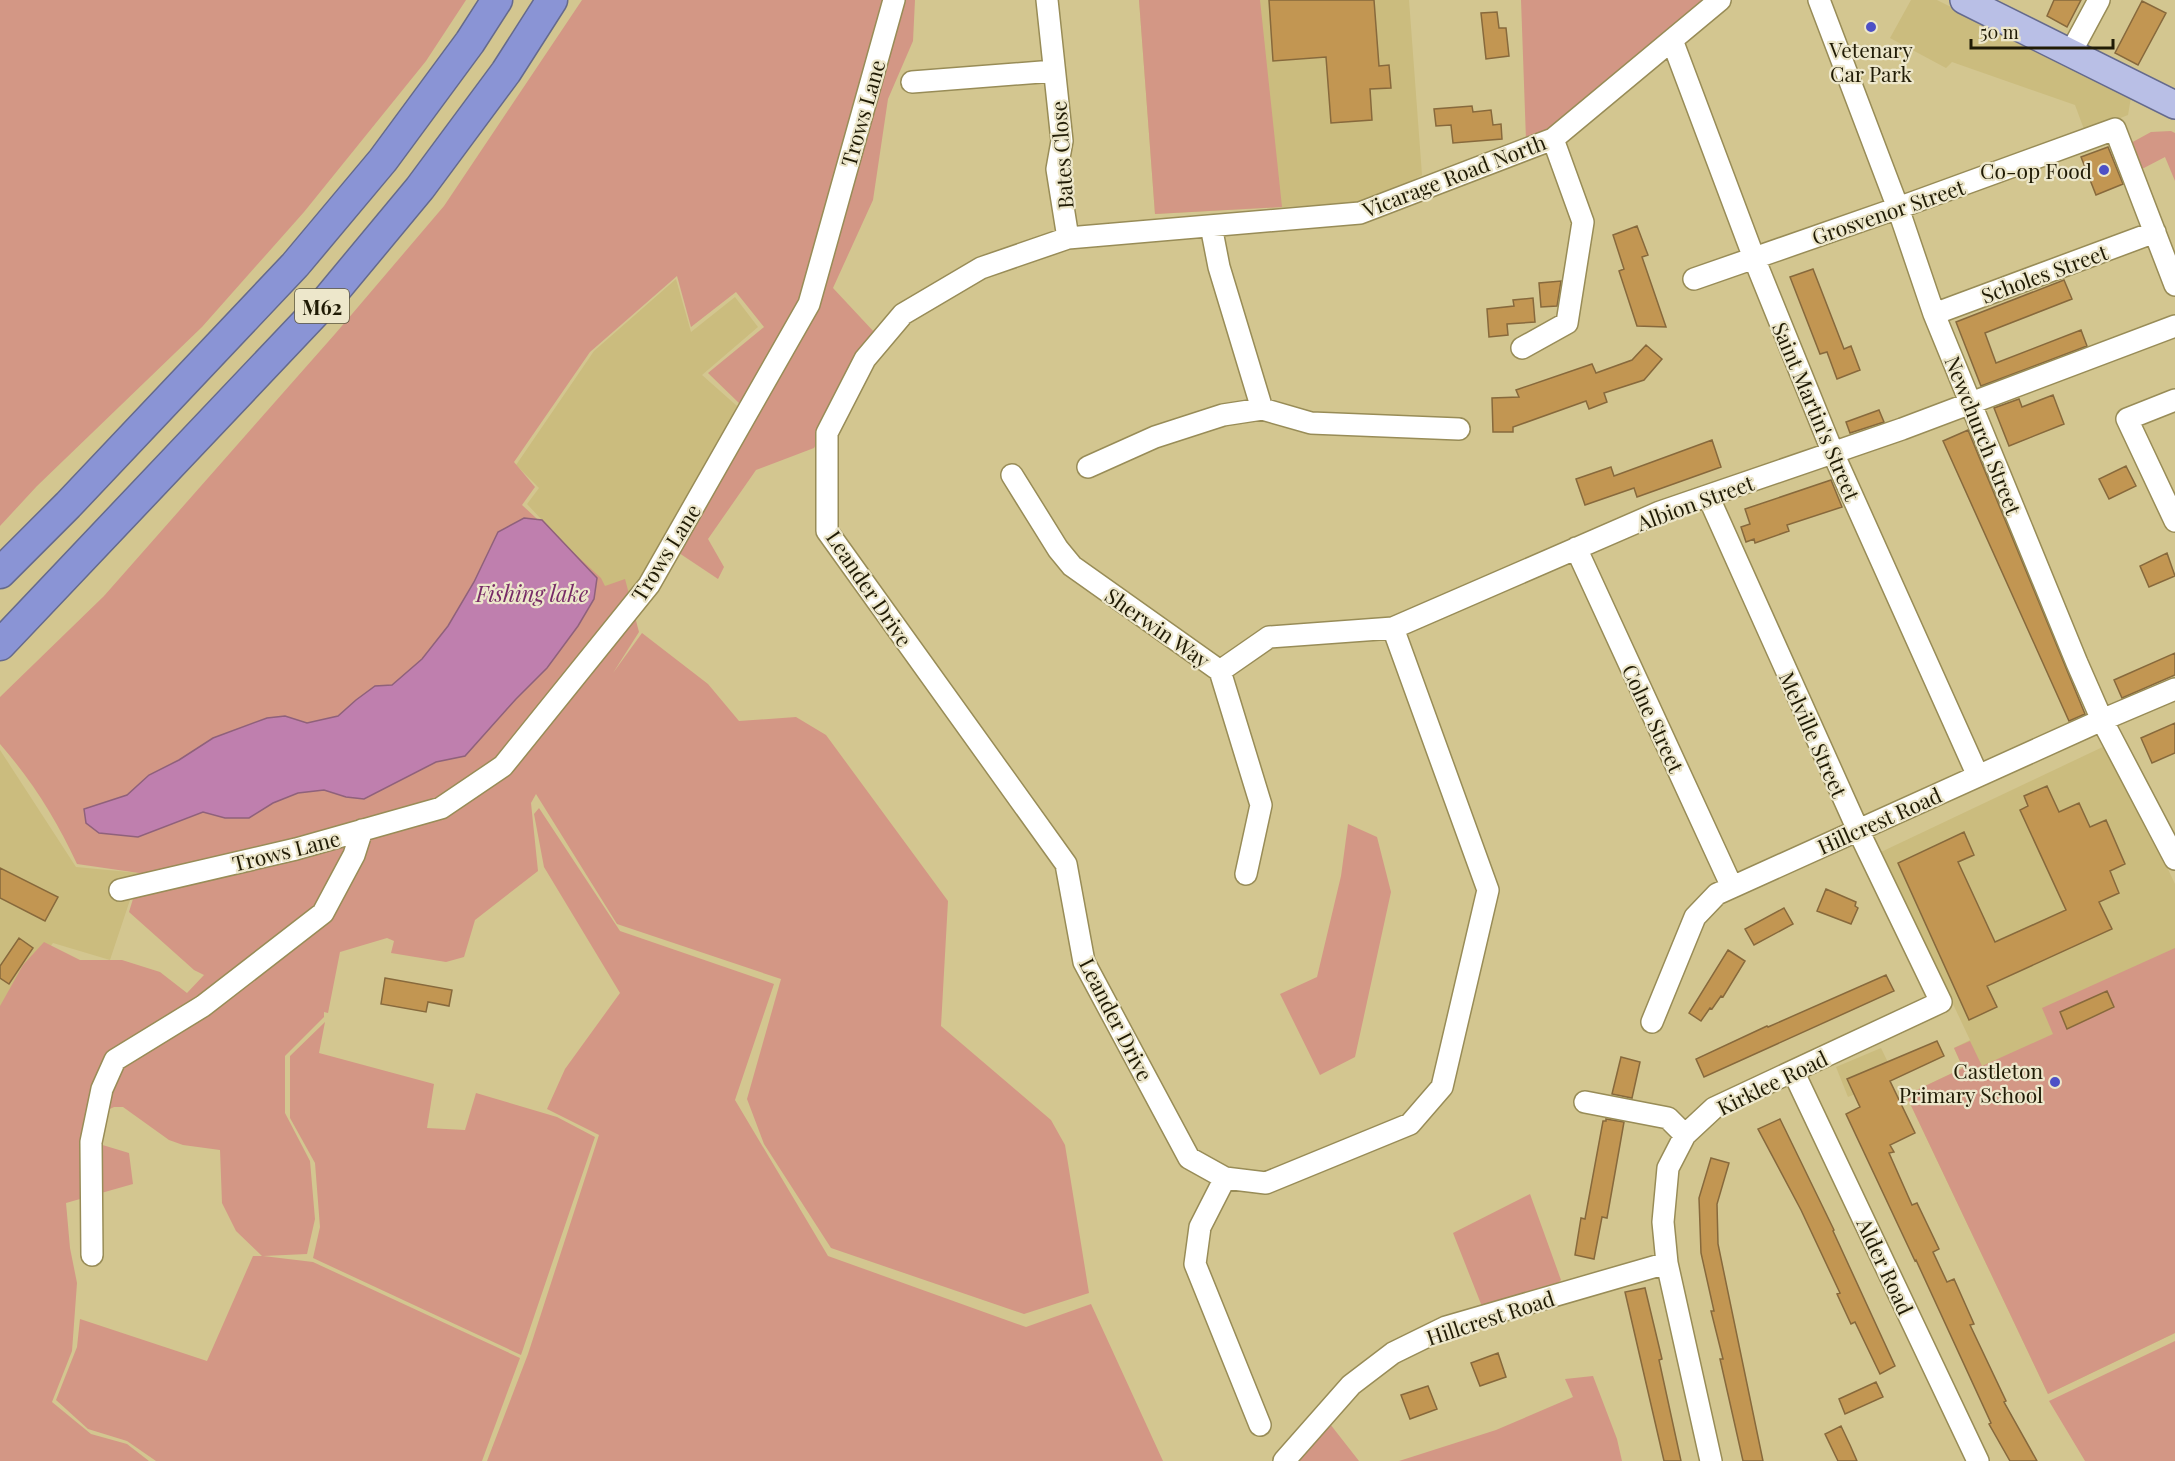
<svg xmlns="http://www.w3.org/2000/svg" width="2175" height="1461" viewBox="0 0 2175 1461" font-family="'Playfair Display',serif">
  <rect width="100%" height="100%" fill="#d3c690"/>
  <path fill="#cbbc7e" d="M1139 0H1409L1422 175 1374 202 1155 214Z
    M1911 0H1937L2131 97 2128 115 2085 132 2075 105 1952 62 1946 68 1890 38Z
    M676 279 691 332 735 297 758 327 702 375 737 406 685 512 623 607 527 504 539 488 516 465 594 351Z
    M2109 744 2175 884V1333L2048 1394 1906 1095 1963 1068 1954 1048 1970 1040 1881 852Z
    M0 750 76 867 139 873 110 960 53 943 6 1003 0 1007Z
    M1881 1048 1895 1077 1848 1097 1836 1067Z"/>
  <path fill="#d39785" d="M0 0H466L426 61 304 212 202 327 37 486 0 526Z
    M582 0H915L913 41 888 99 873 200 833 288 875 333 814 448 756 470 708 539 724 567 718 579 673 549 741 405 708 373 764 327 736 292 691 327 677 276 590 352 514 462 535 487 522 505 601 578 605 586 625 579 639 632 613 673 642 633 708 684 739 721 796 717 826 735 948 901 941 1026 1051 1120 1065 1145 1089 1293 1024 1314 831 1248 764 1144 747 1099 781 979 617 924 536 794 531 803 538 871 475 920 464 957 446 962 391 953 394 941 387 938 340 952 328 1013 324 1012V1017L285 1056V1113L310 1161 315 1219 307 1254 263 1256 313 1262 520 1358 482 1461H156L127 1441 88 1429 56 1400 77 1347 80 1319 207 1361 253 1256H262L236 1231 222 1203 220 1150 183 1145 169 1140 123 1107H114L88 1119 86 1140 129 1153 133 1184 66 1203 70 1248 77 1283 72 1351 52 1402 91 1434 127 1444 149 1461H0V1006L23 965 44 942 80 960H122L160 972 187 993 204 975 194 970 129 912 139 879V873L77 864C56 819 33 782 0 744V697L104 596 335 334 444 206Z
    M1139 0H1260L1282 207 1155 214Z
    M1521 0H1704L1548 135 1526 140Z
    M2171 131 2175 133V181L2165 157 2142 169 2129 144 2151 132Z
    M539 808 620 931 774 984 735 1100 828 1256 1026 1327 1091 1304 1163 1461H487L528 1354 599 1135 547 1109 565 1069 620 993 544 867 534 814Z
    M1348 824 1377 837 1391 892 1355 1057 1320 1075 1280 994 1317 977 1341 876Z
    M2175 948V1333L2048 1394 1906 1095 1963 1068 1954 1048 1970 1041 1982 1066 2053 1034 2042 1008Z
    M325 1022 319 1053 434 1084 427 1128 465 1130 476 1093 557 1117 595 1137 521 1355 313 1258 320 1227 315 1163 290 1118V1056Z
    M1530 1194 1561 1280 1554 1287 1483 1309 1453 1233Z
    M2175 1341V1461H2085L2049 1401Z
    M1593 1376 1617 1439 1622 1461H1399L1496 1430 1573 1397 1565 1379Z
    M1330 1424 1359 1461H1297Z"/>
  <path fill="#bf7fae" stroke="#8f617b" stroke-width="1.5" d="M524 518 542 520 597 578 594 599 578 626 547 668 516 699 465 756 436 762 364 799 346 797 324 790 298 793 273 803 249 818H225L203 812 138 837 99 833 86 823 84 809 127 795 149 775 179 760 213 738 267 718 285 716 307 723 338 716 356 700 375 686 392 685 422 659 448 626 474 582 498 532Z"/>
  <path fill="#c29652" stroke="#87693c" stroke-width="1.5" d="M1269 0H1374L1379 66 1389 65 1391 88 1370 89 1372 120 1331 123 1326 57 1273 61Z
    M2054 0H2081L2067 27 2047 16Z
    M2142 1 2166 13 2138 65 2115 53Z
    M1497 12 1499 28H1506L1509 56 1486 59 1481 13Z
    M1472 106 1473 112 1491 110 1493 125 1501 124 1502 139 1453 143 1451 125 1436 126 1434 109Z
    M2108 147 2123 184 2096 195 2081 157Z
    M1637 226 1648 255 1642 257 1666 327 1637 326 1619 271 1624 269 1613 235Z
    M1813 269 1844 349 1851 346 1860 370 1837 379 1827 352 1820 354 1790 277Z
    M2064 280 2072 299 1985 333 1996 363 2081 330 2087 346 1981 386 1956 322Z
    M1561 281 1557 306 1541 307 1539 283Z
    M1533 298 1535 322 1507 324 1508 335 1489 337 1487 309 1514 306 1513 300Z
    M1646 345 1662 359 1644 380 1604 393 1607 402 1589 409 1586 401 1513 427V432H1493L1492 398 1519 397 1516 390 1592 364 1596 373 1632 360Z
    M2053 395 2064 424 2009 446 1994 408 2019 399 2022 407Z
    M1879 410 1884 422 1850 433 1846 422Z
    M1968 430 2085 714 2069 721 1943 441Z
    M1712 440 1721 467 1637 497 1634 488 1585 505 1576 479 1611 467 1614 476Z
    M2126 466 2136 486 2109 499 2099 479Z
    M1831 480 1842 507 1787 525 1789 531 1755 543 1754 539 1746 542 1741 527 1750 524 1745 509Z
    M2167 553 2175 576 2149 587 2140 566Z
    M2175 653V675L2122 698 2114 680Z
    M2175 723V753L2152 763 2141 738Z
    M2047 786 2059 812 2079 803 2090 827 2106 820 2125 864 2110 871 2119 893 2099 902 2112 929 1987 986 1997 1007 1969 1020 1898 863 1964 832 1974 855 1958 862 1995 942 2066 910 2020 810 2028 806 2024 796Z
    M0 868 58 897 45 921 0 898Z
    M1826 889 1856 902 1855 906 1858 908 1851 924 1817 911Z
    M1784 908 1793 924 1754 945 1745 929Z
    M19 938 33 948 9 984 0 978V966Z
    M1728 950 1745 961 1723 997 1721 996 1712 1009 1710 1008 1701 1021 1689 1013Z
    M1886 975 1894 991 1704 1077 1696 1059 1767 1026 1768 1027Z
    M385 978 452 990 449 1006 428 1002 426 1012 381 1004Z
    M2107 991 2114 1007 2067 1029 2060 1012Z
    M1937 1041 1944 1056 1890 1081 1915 1133 1890 1145 1894 1152 1889 1153 1912 1205 1917 1203 1939 1249 1933 1252 1947 1282 1954 1279 1974 1324 1970 1325 2006 1401 2004 1402 2037 1461H2010L1989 1424 1991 1423 1916 1260 1915 1261 1846 1114 1860 1107 1847 1079Z
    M1621 1057 1640 1062 1632 1098 1612 1094Z
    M1606 1119 1624 1122 1607 1218 1602 1217 1594 1259 1575 1255 1581 1218 1585 1219 1603 1121H1606Z
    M1780 1119 1834 1230 1833 1231 1895 1366 1880 1374 1855 1322 1851 1324 1837 1294 1840 1293 1801 1210 1758 1129Z
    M1711 1158 1729 1163 1717 1204 1718 1244 1763 1461H1743L1720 1359H1723L1711 1311H1714L1701 1253 1699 1198Z
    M1645 1288 1662 1359 1659 1360 1681 1461H1664L1625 1292Z
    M1498 1353 1506 1377 1480 1386 1471 1363Z
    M1876 1382 1883 1397 1845 1414 1839 1399Z
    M1428 1386 1437 1409 1410 1419 1401 1395Z
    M1841 1426 1850 1445 1857 1461H1838L1825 1434Z"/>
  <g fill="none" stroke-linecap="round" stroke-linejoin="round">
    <defs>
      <path id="minor" d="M1047 0 1062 141 1057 169 1068 238
        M1819 0 1898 208 1934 314 2077 663 2102 720 2175 859
        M1672 40 1754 258 1833 453 1978 776
        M2070 54 2099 0
        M912 82 1054 71
        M1211 226 1219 267 1262 409
        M1694 279 1898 208 2115 129 2175 285
        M1934 314 2155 232
        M1522 348 1567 323 1583 222 1553 139
        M2175 400 2127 419 2175 521
        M1088 467 1155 437 1223 415 1262 409 1311 423 1459 429
        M1012 475 1058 549 1072 566 1220 671 1261 805 1246 874
        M1708 496 1858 830 1941 1002 1714 1108 1685 1135 1668 1168 1663 1222 1667 1263 1711 1461
        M1576 548 1732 887
        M1393 628 1488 890 1442 1087 1410 1124 1266 1183 1225 1178 1189 1158 1084 962 1066 864 827 531V433L865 359 903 314 981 268 1068 238 1360 213 1553 139 1720 0
        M1220 671 1269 637 1393 628 1660 512 1902 429 2175 326
        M120 890 296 849 441 808 503 766 649 585 809 304 894 0
        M1652 1022 1695 917 1717 894 2102 720 2175 689
        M1793 1071 1978 1461
        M1585 1102 1668 1118 1685 1135
        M1225 1178 1200 1227 1195 1264 1260 1425
        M92 1255 91 1142 102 1089 115 1060 203 1006 323 913 354 855 362 830
        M1284 1461 1351 1385 1393 1353 1446 1327 1667 1263"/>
      <path id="major" d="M1964 0 2175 105"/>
      <path id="highway" d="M0 573 68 505 295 265 383 160 470 42 497 0
        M0 645 327 300 420 188 506 72 552 0"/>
    </defs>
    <use href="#minor" stroke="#988c57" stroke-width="24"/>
    <use href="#major" stroke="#656a8c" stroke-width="30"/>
    <use href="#highway" stroke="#656a8c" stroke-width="33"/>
    <use href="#minor" stroke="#fff" stroke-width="21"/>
    <use href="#major" stroke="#b9bfe6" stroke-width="27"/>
    <use href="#highway" stroke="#8a94d5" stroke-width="30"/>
  </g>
  <g fill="#4d50c6" stroke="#ede7cb" stroke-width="2">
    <circle cx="1871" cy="27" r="6"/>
    <circle cx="2104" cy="170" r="6"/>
    <circle cx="2055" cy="1082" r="6"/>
  </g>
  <g text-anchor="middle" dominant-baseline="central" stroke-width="4.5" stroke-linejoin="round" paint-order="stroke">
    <rect fill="#ede7cb" stroke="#5e5840" stroke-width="1.5" x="295" y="289" width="54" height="34" rx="4.5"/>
    <g font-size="20" font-weight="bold" fill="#201b05">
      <text x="322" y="306">M62</text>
    </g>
    <g font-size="21" fill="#201b05" stroke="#ede7cb" text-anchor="end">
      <text x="1871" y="49" text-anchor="middle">Vetenary<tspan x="1871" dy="24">Car Park</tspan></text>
      <text x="2092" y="170">Co-op Food</text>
      <text x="2043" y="1070">Castleton<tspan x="2043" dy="24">Primary School</tspan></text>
    </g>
    <g font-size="21" fill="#201b05" stroke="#ede7cb">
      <text transform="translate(862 113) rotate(-74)">Trows Lane</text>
      <text transform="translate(1061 155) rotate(-94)">Bates Close</text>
      <text transform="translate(1454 175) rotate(-21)">Vicarage Road North</text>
      <text transform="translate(1888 211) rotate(-19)">Grosvenor Street</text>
      <text transform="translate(2044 273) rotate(-20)">Scholes Street</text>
      <text transform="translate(1817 411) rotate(67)">Saint Martin's Street</text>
      <text transform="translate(1984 435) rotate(68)">Newchurch Street</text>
      <text transform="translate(1695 502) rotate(-20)">Albion Street</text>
      <text transform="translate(665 552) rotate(-58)">Trows Lane</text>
      <text transform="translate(870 588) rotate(56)">Leander Drive</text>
      <text transform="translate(1158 627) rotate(35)">Sherwin Way</text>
      <text transform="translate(1654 718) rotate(65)">Colne Street</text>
      <text transform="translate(1814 734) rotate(66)">Melville Street</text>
      <text transform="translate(1879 820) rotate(-24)">Hillcrest Road</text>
      <text transform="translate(286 850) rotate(-14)">Trows Lane</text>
      <text transform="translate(1117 1019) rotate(63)">Leander Drive</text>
      <text transform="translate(1772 1082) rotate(-26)">Kirklee Road</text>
      <text transform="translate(1886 1266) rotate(65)">Alder Road</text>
      <text transform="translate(1490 1317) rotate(-18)">Hillcrest Road</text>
    </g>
    <g font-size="22" font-style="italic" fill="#772b67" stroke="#ede7cb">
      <text x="532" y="593">Fishing lake</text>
    </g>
  </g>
  <path d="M1971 39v9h142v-9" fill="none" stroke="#201b05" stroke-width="3"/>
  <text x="1980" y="39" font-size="18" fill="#201b05" stroke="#ede7cb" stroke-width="4.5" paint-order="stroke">50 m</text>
</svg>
